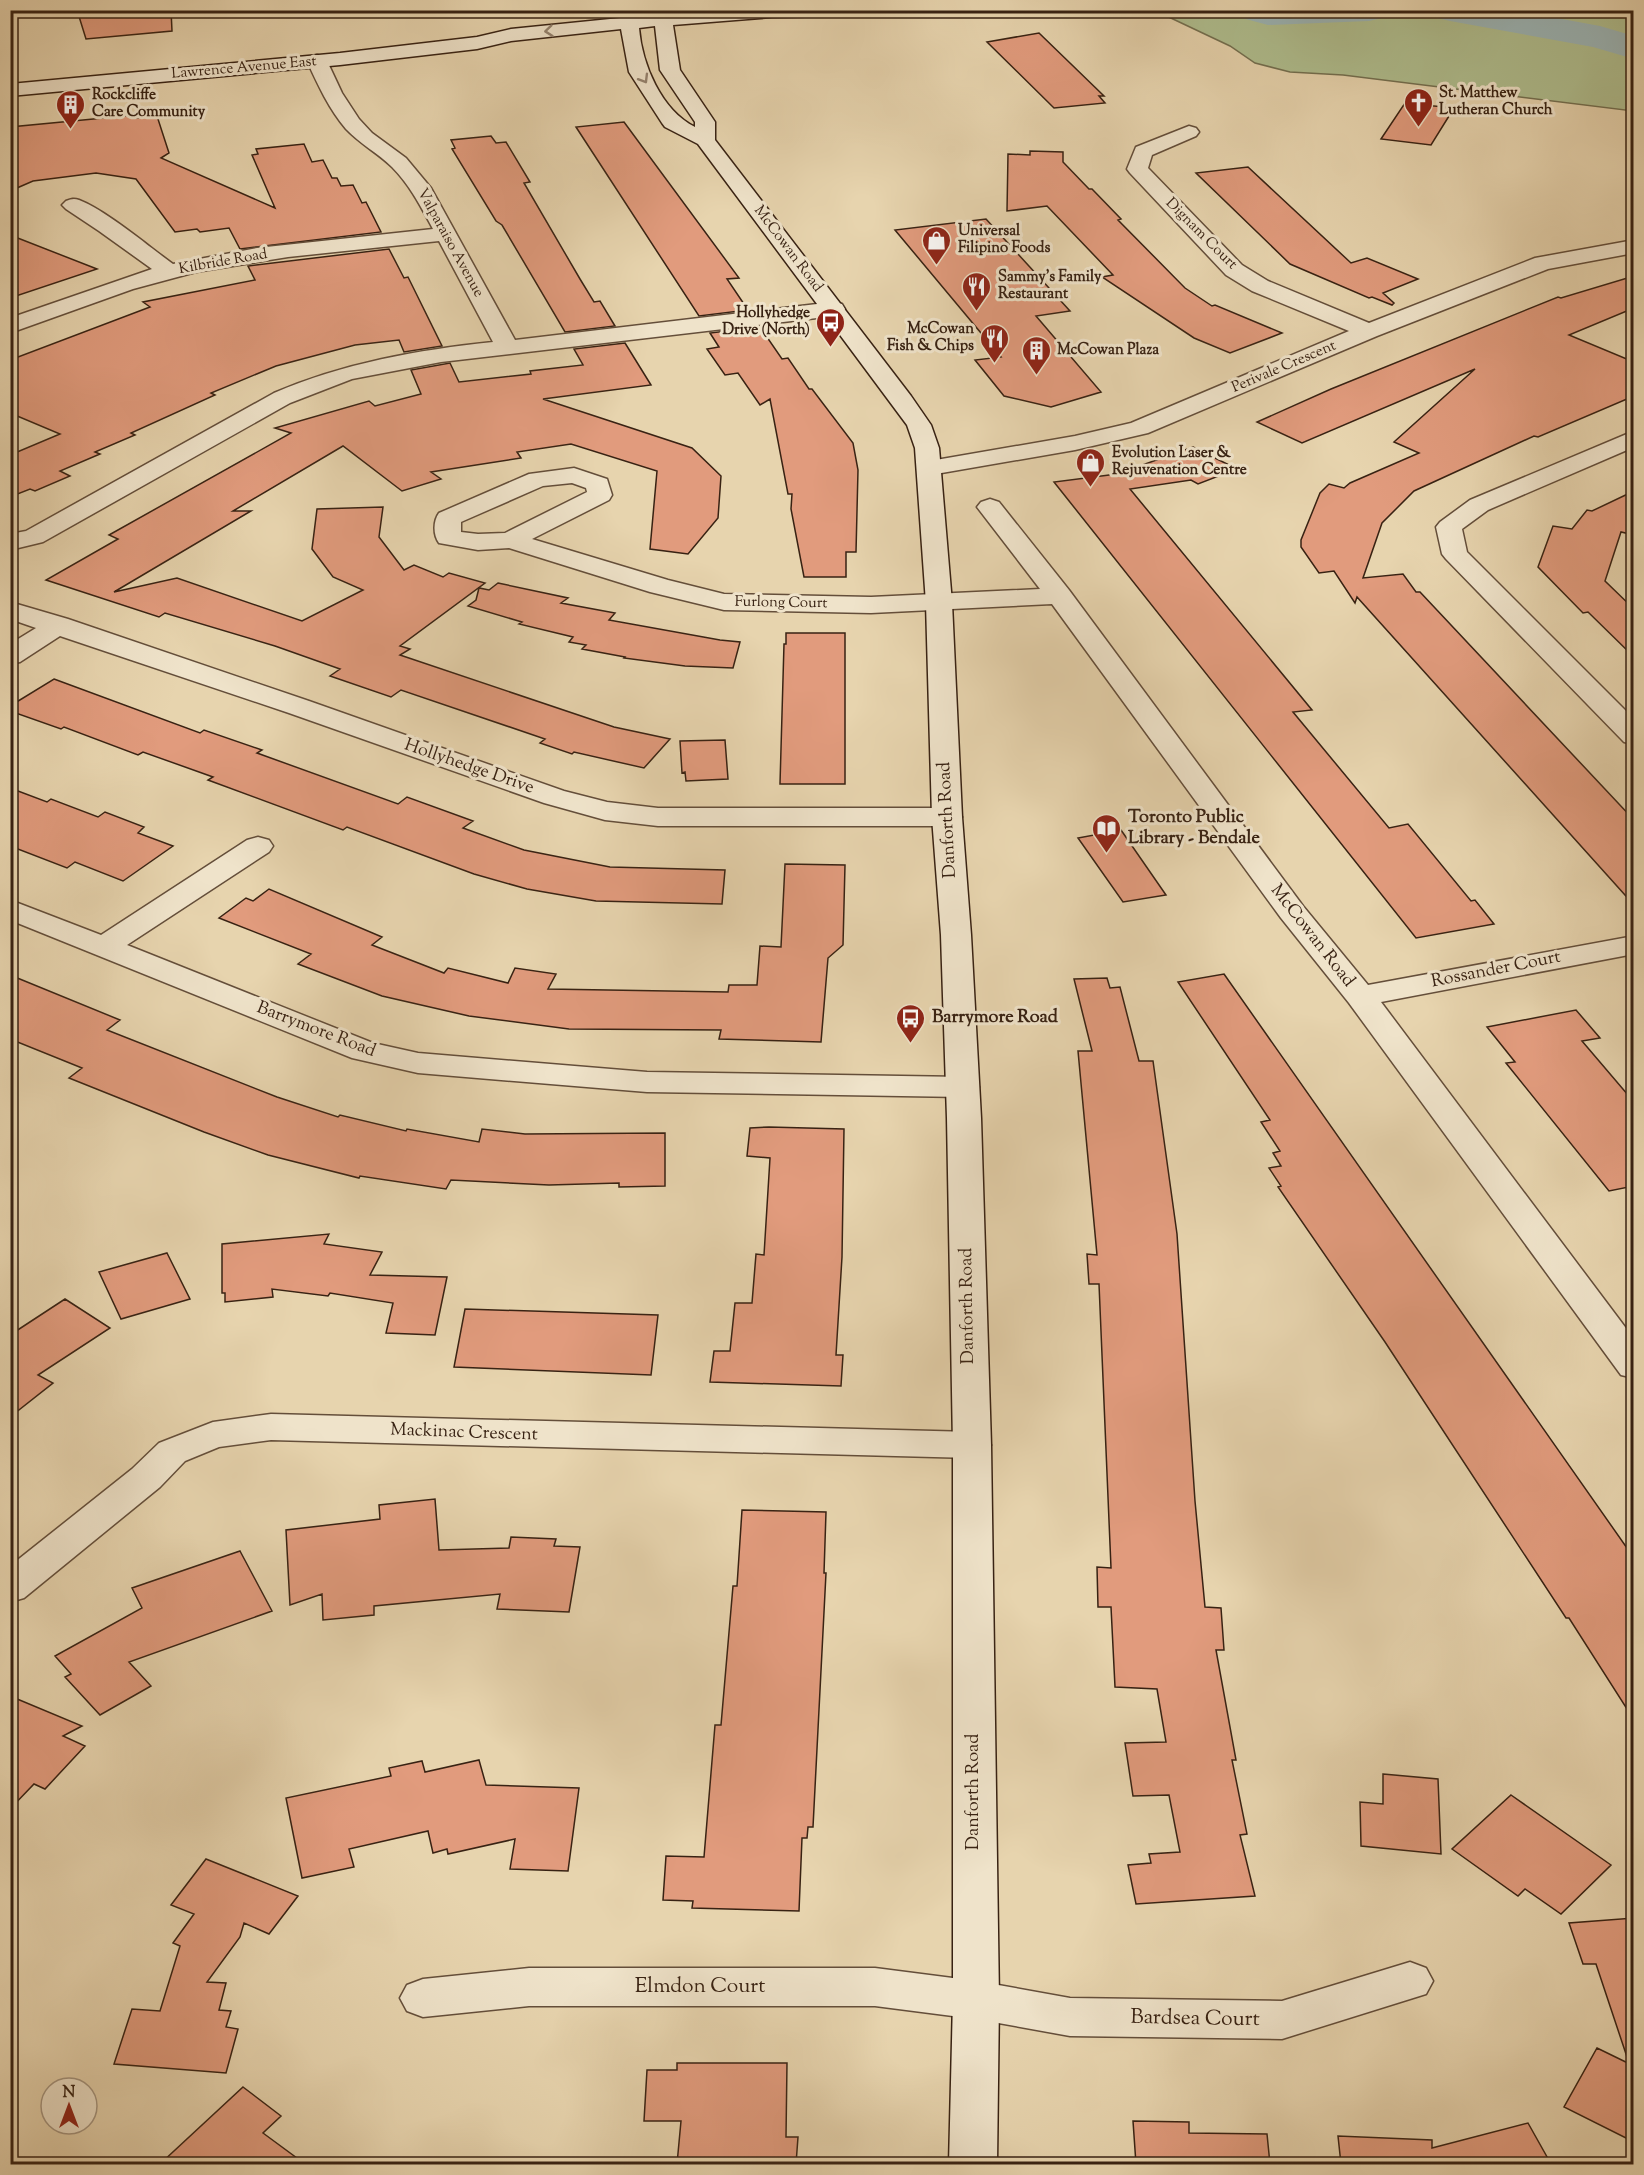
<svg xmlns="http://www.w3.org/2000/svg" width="1644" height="2175" viewBox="0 0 1644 2175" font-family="'Sorts Mill Goudy',serif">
  <rect width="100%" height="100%" fill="#e7d4ae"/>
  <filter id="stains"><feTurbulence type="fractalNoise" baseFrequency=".00333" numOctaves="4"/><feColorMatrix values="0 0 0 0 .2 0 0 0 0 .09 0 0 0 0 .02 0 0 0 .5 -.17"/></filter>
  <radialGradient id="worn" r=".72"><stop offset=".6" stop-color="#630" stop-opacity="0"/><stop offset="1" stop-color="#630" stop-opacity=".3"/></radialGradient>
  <path fill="#afbe8f" stroke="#747051" stroke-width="1.5" d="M1156 11H1633V111L1343 75 1290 72 1255 63 1230 46Z"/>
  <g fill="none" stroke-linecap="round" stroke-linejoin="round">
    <path fill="#9bb5b6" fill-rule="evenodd" d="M1237 10H1387L1382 18 1369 21 1268 25 1242 18Z
      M1432 10H1513L1600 26 1634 36V59L1593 47 1450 21 1437 18Z"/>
  </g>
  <path fill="#e19b7d" stroke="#382213" stroke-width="1.5" d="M77 10H171L172 31 86 39Z
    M1039 33 1104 96H1099L1105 103 1054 108 987 42Z
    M1405 103 1454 108 1431 145 1381 139Z
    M135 115 136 118 157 116 169 153 161 158 275 208 252 155 258 154 256 149 304 144 312 162 323 160 332 178H337L341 186 353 185 362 203 366 202 381 232 240 249 229 228 200 232 197 229 175 232 136 179 96 173 33 181 10 191V127Z
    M624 122 739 278 727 279 748 310 699 316 576 127Z
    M491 136 496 143 506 142 530 182 524 183 580 279 594 302 600 301 615 326 565 332 502 225 496 221 452 149 455 148 451 140Z
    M1030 151 1063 152V162L1089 189H1092L1121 219 1118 220 1185 288 1212 306 1215 305 1282 333 1230 353 1194 338 1102 277 1113 275 1047 206 1007 211 1008 154 1030 155Z
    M1248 167 1351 263 1367 258 1418 279 1383 293 1394 303 1392 305 1372 297 1369 298 1290 264 1196 173Z
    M986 219 1070 311 1036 316 1101 392 1051 407 1004 396 975 360 1001 357 895 230Z
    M10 235 97 269 10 298Z
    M389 249 404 278 408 277 442 346 404 352 399 340 355 345 276 366 211 393 215 395 131 433 135 435 95 452 100 454 60 471 70 476 35 491 30 489 10 497V455L60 434 10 413V360L150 307 143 302 255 280 248 266Z
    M1634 276V308L1569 335 1634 362V396L1538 437 1534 436 1414 491 1382 523 1363 578 1403 574 1416 592H1420L1634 820V905L1357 597 1355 603 1334 571 1319 573 1301 547V540L1320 493 1329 484 1344 488 1350 483 1419 453 1394 442 1475 369 1302 443 1257 422 1331 389 1558 297 1561 298Z
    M760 327 782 359 788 358 809 389H812L853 443 858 470 856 552H846V577H804L791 509 792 494H788L770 399 760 405 738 373 725 375 707 349 719 347 710 333Z
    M625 343 651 385 543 399 692 448 721 476 718 518 688 554 650 549 657 471 571 444 517 452 521 458 431 472 441 479 402 491 343 446 233 511H251L114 592 177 578 302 621 363 590 333 577 312 549 317 509 383 507 379 537 404 570 414 565 443 577 449 573 485 583 400 646 410 649 400 655 614 727 670 739 644 768 574 752 572 754 540 743 545 739 401 690 391 697 330 676 340 669 275 646 165 613 159 617 46 580 118 539 109 535 291 433 275 428 369 401 375 406 421 394 411 370 450 363 459 382 531 374 530 371 583 365 574 349Z
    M1193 447 1237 469 1198 484 1191 480 1130 489 1312 710 1293 712 1389 828 1408 824 1471 901 1475 900 1494 924 1416 938 1054 482 1117 474Z
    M1634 491V535L1621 532 1605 581 1634 609V657L1588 612 1583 613 1538 567 1553 526 1572 529 1587 510 1592 511Z
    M498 583 568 598 561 603 615 613 609 620 720 640 740 642 733 668 685 666 624 658 625 657 582 649 586 645 569 642 573 637 519 624 522 622 468 606 476 600 479 588 489 590Z
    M786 633H845V784H780L784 644H786Z
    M54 679 200 733 204 730 262 750 257 753 398 804 407 797 473 821 463 828 524 850 610 867 725 870 722 904 596 901 527 889 474 874 347 827 343 830 208 780 213 777 143 752 138 755 64 727 61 729 10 711V706Z
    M725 740 728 779 686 781 685 772 682 773 680 741Z
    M10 788 47 802 51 799 98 817 105 812 144 827 138 833 173 846 123 881 75 862 67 868 10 846Z
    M1121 830 1166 895 1123 902 1078 838Z
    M785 864 845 865 843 945 828 958 821 1042 719 1039 721 1030 569 1029 469 1016 382 996 298 964 311 954 219 918 246 898 253 901 269 889 382 937 372 945 444 973 448 968 508 983 515 968 556 974 548 989 728 992 729 985H757L760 946 781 947Z
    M1224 974 1634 1558V1720L1569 1618H1566L1385 1342 1278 1187 1281 1186 1269 1168 1281 1166 1273 1153 1280 1151 1261 1122 1270 1120 1178 982Z
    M10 975 120 1020 107 1030 277 1097 338 1117 340 1115 406 1131 407 1129 479 1142 482 1129 525 1134 665 1133V1186L619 1187V1183L549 1185 451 1180 446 1189 360 1176 359 1178 268 1155 204 1132 69 1078 82 1068 10 1039Z
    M1107 978 1110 988 1120 987 1139 1061H1153L1177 1234 1195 1501 1205 1607 1221 1608 1224 1650H1216L1236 1760H1232L1247 1834 1240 1835 1255 1896 1136 1904 1128 1865 1151 1863 1149 1854 1180 1852 1169 1795 1133 1796 1125 1743 1166 1742 1157 1689 1115 1687 1111 1607H1098L1097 1567 1111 1568 1099 1284H1089L1087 1254 1097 1255 1078 1051H1092L1074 979Z
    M1576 1010 1600 1038 1582 1041 1634 1102V1186L1609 1191 1506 1063 1515 1062 1487 1027Z
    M769 1127 844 1129 842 1257 836 1355H843L841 1386 710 1382 714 1351H730L735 1303H752L756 1254 764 1255 770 1158 747 1156 750 1128Z
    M329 1234 324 1244 382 1252 370 1275 447 1277 435 1335 386 1333 393 1303 330 1293 328 1296 272 1289 273 1297 225 1302V1293H222V1244Z
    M167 1253 190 1299 121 1319 99 1272Z
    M65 1299 110 1328 38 1375 53 1383 10 1417V1335Z
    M465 1309 658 1315 651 1375 454 1367Z
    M435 1499 439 1550 509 1548 511 1537 556 1539 554 1546 580 1547 569 1612 497 1609 500 1594 374 1606V1615L323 1620 322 1594 290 1605 286 1530 380 1519 379 1505Z
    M742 1510 826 1512 824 1573H826L813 1827H808L807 1838H802L799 1911 692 1908 693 1901 663 1900 666 1856 704 1857 715 1725H721L733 1586H737Z
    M240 1551 272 1611 129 1662 151 1686 100 1715 65 1677 71 1674 55 1656 142 1608 132 1588Z
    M10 1696 82 1726 63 1736 85 1746 45 1789 34 1784 10 1809Z
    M479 1760 486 1785 579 1788 568 1871 510 1869 515 1839 448 1854 447 1849 433 1853 428 1831 349 1849 354 1867 302 1878 286 1798 391 1776 389 1768 422 1761 425 1772Z
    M1383 1774 1438 1779 1441 1854 1361 1846 1360 1802 1383 1804Z
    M1511 1795 1611 1865 1561 1914 1525 1889 1518 1896 1452 1849Z
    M206 1859 298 1896 269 1934 244 1923 240 1937 207 1982 226 1983 219 2010 231 2011 226 2027 238 2029 226 2073 114 2064 132 2009 160 2011 180 1946 173 1943 194 1914 171 1905Z
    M1634 1918V2060H1628L1596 1964H1583L1569 1923Z
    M1597 2048 1634 2066V2142L1564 2107Z
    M677 2063H787L786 2137H798L796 2164H677L681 2121H644L647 2070H677Z
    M243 2087 281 2116 263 2133 305 2164H160Z
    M1133 2121 1189 2122V2133L1267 2134 1270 2164H1136Z
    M1528 2123 1551 2164H1341L1338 2136 1432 2140V2148Z"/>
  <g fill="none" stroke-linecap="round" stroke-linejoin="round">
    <defs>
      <path id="minor" d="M317 55 324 57 327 61 342 93 359 119 372 133 406 158 431 188 515 340 834 302 842 304 845 309 842 314 834 316 441 362 352 379 290 403 43 542 10 550V534L26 531 274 393C344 363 417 350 493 342L439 241 288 257 196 272 133 289 10 333V318L152 269 99 231 66 209 62 205 66 201C71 199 74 198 79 200 107 211 148 246 173 264L257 248 433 229C421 207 410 185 392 167 378 153 360 144 346 129 329 109 318 85 307 61L310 57Z
        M1189 126 1196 128 1199 132 1196 136 1152 155 1148 168 1242 265 1268 281 1369 323 1535 258 1634 240V253L1548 269 1377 336 1148 433 1075 450 930 475 921 473 918 468 921 463 930 461 1075 436 1131 423 1349 331 1252 291 1226 275 1130 173 1127 169 1136 147Z
        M1634 431V447L1488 510 1462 529 1467 552 1634 719V744L1624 742 1446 559 1442 554 1436 527 1440 522 1470 500Z
        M574 468 607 479 612 495 609 500 532 539 668 580 724 594 871 597 1040 589 977 507 981 502 990 499 999 502 1069 590 1303 906 1368 985 1634 936V954L1381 1002 1634 1339V1378L1621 1375 1349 1003 1281 918 1052 604 871 613 724 610 650 592 509 548 478 550 439 543C433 535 433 521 439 513L529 474ZM572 483 586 488 587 492 505 533 478 534 461 532V522L543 486Z
        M10 602 68 619 309 701 564 791 607 802 658 808H947L957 811 962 817 957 823 947 826H658L605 820 544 803 289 713 60 636 20 662 10 664V644L36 628 10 619Z
        M258 837 269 840 273 846 269 852 127 945 373 1043 418 1053 647 1072 963 1077 975 1080 979 1087 975 1094 963 1097 647 1092 418 1073 352 1058 10 920V900L101 935 247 840Z
        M271 1414 972 1432 985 1436 991 1445 985 1454 972 1458 271 1440 219 1447 185 1461 160 1487 24 1598 10 1602V1566L132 1469 159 1443 213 1422Z
        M1410 1962 1426 1968 1433 1981 1426 1994 1282 2039 1070 2036 976 2019 875 2006H529L423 2017 407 2011 400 1998 407 1985 423 1979 529 1968H875L976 1981 1070 1998 1282 2001Z"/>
      <path id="secondary" d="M620 10H638L639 17 655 15V10H673V14L712 10H849L847 14 840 16 772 17 673 25 680 70 715 122V140L911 396 931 425 939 448 952 603 962 817 971 935 981 1118 991 1445 999 2000 997 2164H949L953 2000V1445L947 1118 941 935 932 817 926 603 915 448 907 425 698 144 665 127 662 123 629 72 621 29 511 41 477 49 340 65 10 96V84L340 53 477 37 511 29 620 18ZM655 26 660 70 695 122V127C661 110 642 64 639 28Z"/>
    </defs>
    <use href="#minor" stroke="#644e3a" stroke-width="3"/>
    <use href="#secondary" stroke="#382213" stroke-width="3"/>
    <use href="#minor" fill="#efe3ca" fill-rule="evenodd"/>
    <use href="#secondary" fill="#efe3ca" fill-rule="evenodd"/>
  </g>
  <defs><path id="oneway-chevron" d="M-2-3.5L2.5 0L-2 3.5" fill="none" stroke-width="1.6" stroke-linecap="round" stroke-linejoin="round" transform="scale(1.5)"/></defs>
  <g stroke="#94826e">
    <use href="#oneway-chevron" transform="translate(549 31) rotate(174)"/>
    <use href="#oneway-chevron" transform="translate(644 79) rotate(59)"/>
  </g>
  <defs>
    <symbol id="church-pin" viewBox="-11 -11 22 30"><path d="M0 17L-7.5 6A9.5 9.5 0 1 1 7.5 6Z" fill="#8f2418" stroke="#efe3ca"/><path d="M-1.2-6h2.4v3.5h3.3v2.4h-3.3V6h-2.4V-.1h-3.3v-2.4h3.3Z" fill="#fff"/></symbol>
    <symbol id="building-pin" viewBox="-11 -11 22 30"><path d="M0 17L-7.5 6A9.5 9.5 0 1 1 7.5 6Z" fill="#8f2418" stroke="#efe3ca"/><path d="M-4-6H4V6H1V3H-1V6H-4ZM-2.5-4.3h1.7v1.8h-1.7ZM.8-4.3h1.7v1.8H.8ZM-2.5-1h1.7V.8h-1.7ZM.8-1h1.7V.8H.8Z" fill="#fff"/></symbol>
    <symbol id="shop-pin" viewBox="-11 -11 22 30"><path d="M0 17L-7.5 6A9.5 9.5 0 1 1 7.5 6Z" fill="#8f2418" stroke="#efe3ca"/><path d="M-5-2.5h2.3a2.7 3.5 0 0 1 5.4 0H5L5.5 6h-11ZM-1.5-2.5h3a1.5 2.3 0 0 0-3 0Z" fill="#fff"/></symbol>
    <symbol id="restaurant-pin" viewBox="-11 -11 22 30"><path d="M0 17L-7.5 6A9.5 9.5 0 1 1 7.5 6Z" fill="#8f2418" stroke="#efe3ca"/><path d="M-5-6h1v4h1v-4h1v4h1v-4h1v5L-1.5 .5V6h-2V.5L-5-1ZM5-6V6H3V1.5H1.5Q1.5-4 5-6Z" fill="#fff"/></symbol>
    <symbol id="bus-pin" viewBox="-11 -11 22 30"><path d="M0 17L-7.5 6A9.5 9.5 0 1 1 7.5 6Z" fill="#8f2418" stroke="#efe3ca"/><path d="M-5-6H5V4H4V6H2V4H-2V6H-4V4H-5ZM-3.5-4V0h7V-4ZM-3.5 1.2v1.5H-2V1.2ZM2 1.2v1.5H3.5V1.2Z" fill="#fff"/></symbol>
    <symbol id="library-pin" viewBox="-11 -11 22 30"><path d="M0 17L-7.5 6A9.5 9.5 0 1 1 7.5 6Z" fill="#8f2418" stroke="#efe3ca"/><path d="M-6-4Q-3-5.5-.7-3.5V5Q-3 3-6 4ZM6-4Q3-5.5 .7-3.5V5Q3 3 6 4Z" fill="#fff"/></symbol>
  </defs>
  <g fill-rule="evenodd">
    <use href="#church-pin" x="1402" y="86" width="33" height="45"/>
    <use href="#building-pin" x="54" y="88" width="33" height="45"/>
    <use href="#shop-pin" x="920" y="224" width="33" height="45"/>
    <use href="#restaurant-pin" x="960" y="270" width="33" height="45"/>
    <use href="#bus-pin" x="814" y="306" width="33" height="45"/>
    <use href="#restaurant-pin" x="978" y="322" width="33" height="45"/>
    <use href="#building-pin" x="1020" y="334" width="33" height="45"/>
    <use href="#shop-pin" x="1074" y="446" width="33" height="45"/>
    <use href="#library-pin" x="1090" y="812" width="33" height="45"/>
    <use href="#bus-pin" x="894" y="1002" width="33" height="45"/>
  </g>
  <g text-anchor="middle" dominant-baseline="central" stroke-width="6" stroke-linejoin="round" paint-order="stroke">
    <g font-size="15" fill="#382213" stroke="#efe3ca">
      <text transform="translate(244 68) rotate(-5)">Lawrence Avenue East</text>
      <text transform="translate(1201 234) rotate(45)">Dignam Court</text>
      <text transform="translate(450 243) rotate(61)">Valparaiso Avenue</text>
      <text transform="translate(788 249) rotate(53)">McCowan Road</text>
      <text transform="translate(223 262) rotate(-10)">Kilbride Road</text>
      <text transform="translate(1284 367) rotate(-23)">Perivale Crescent</text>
      <text transform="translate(781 603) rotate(1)">Furlong Court</text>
    </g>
    <g font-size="15" font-weight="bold" fill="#382213" stroke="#efe3ca" text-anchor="start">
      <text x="1439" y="93">St. Matthew<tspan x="1439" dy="17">Lutheran Church</tspan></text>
      <text x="92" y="95">Rockcliffe<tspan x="92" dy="17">Care Community</tspan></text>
      <text x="958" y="231">Universal<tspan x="958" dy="17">Filipino Foods</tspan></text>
      <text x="998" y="277">Sammy's Family<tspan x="998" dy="17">Restaurant</tspan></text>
      <text x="810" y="313" text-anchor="end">Hollyhedge<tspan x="810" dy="17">Drive (North)</tspan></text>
      <text x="974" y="329" text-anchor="end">McCowan<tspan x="974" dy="17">Fish &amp; Chips</tspan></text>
      <text x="1057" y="350">McCowan Plaza</text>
      <text x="1112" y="453">Evolution Laser &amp;<tspan x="1112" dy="17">Rejuvenation Centre</tspan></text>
    </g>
    <g font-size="18" fill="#382213" stroke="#efe3ca">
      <text transform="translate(469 767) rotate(19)">Hollyhedge Drive</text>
      <text transform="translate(948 820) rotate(-93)">Danforth Road</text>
      <text transform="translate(1312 936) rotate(52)">McCowan Road</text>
      <text transform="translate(1496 970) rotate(-11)">Rossander Court</text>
      <text transform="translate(316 1030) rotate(21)">Barrymore Road</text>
      <text transform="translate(968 1306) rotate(-91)">Danforth Road</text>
      <text transform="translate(464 1433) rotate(2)">Mackinac Crescent</text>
      <text transform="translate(974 1792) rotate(-90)">Danforth Road</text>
    </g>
    <g font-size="18" font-weight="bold" fill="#382213" stroke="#efe3ca" text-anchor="start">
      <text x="1128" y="818">Toronto Public<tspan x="1128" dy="21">Library - Bendale</tspan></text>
      <text x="932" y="1018">Barrymore Road</text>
    </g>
    <g font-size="21" fill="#382213" stroke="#efe3ca">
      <text x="700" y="1987">Elmdon Court</text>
      <text transform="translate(1195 2019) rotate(1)">Bardsea Court</text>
    </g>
  </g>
  <rect width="1644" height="2175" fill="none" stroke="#e7d4ae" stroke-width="36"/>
  <rect x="12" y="12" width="1620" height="2151" fill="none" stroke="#382213" stroke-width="3"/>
  <rect x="18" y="18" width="1608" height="2139" fill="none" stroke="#382213" stroke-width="1.5"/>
  <g transform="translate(69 2106)"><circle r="28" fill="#efe3ca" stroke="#a69681" stroke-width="1.5"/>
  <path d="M0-4.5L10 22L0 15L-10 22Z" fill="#8f2418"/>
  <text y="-9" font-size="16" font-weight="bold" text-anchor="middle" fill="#382213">N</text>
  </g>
  <rect width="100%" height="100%" filter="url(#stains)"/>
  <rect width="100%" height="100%" fill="url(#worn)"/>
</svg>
